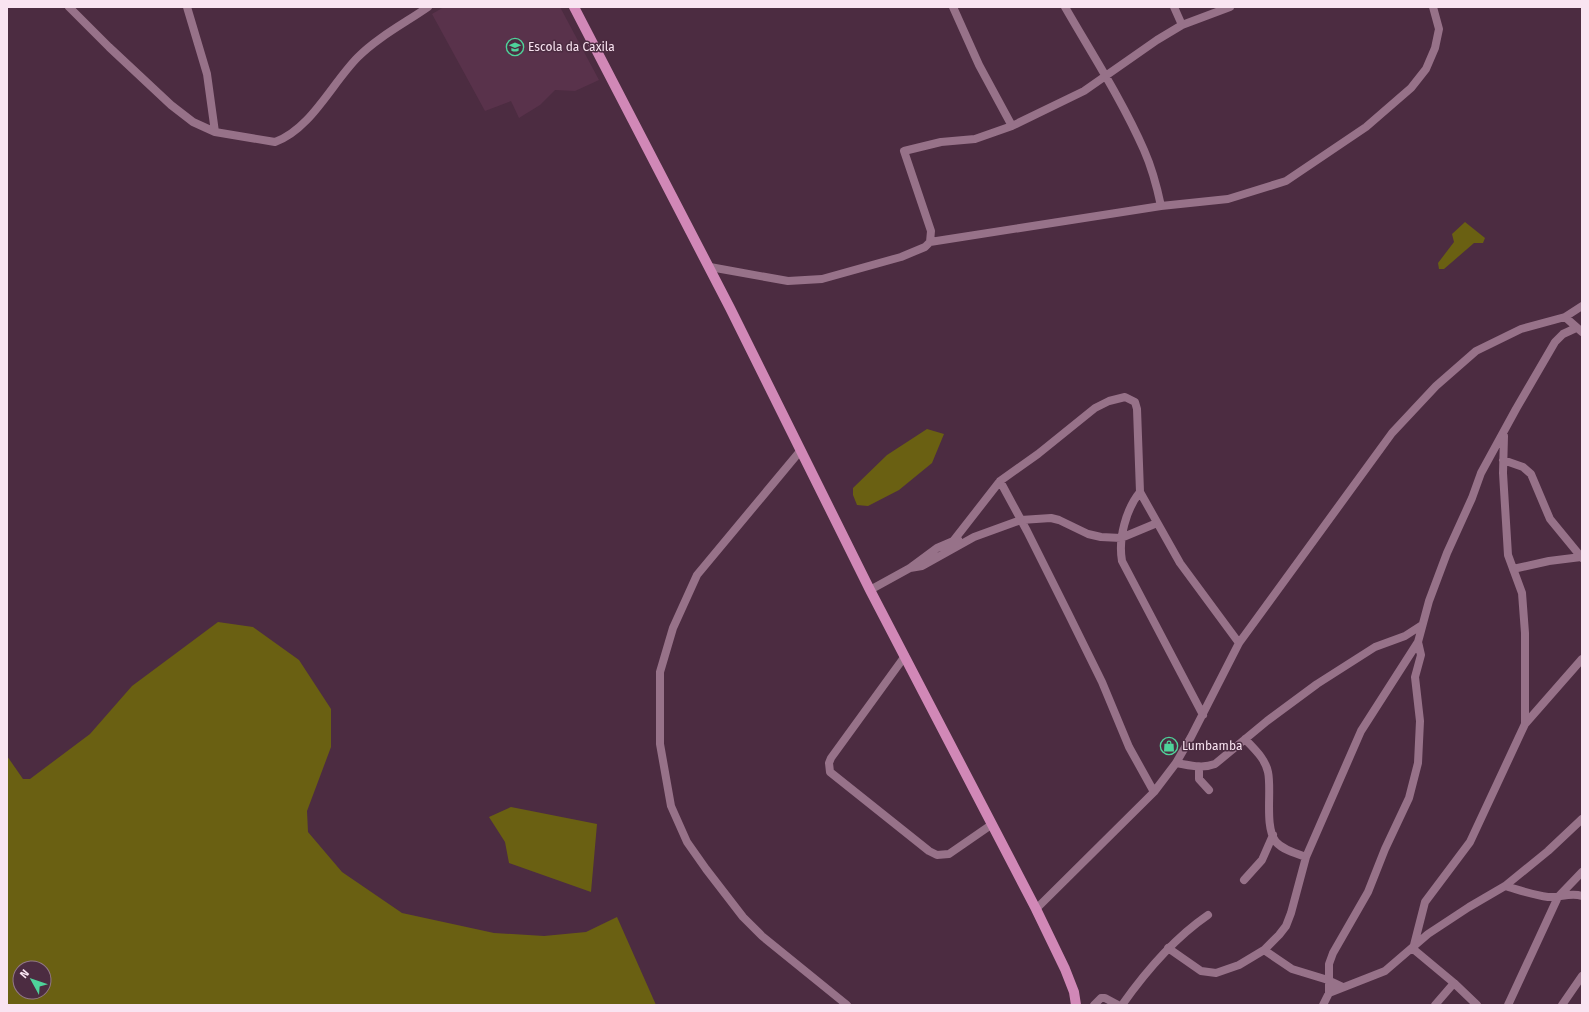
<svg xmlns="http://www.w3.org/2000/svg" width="1589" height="1012" viewBox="0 0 1589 1012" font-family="'Fira Sans',sans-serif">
  <rect width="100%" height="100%" fill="#4c2c41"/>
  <path fill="#59324b" d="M444 7H560L599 80 575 91 555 90 540 105 519 118 511 101 485 111 432 14Z"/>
  <path fill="#6a6012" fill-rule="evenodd" d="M1465 222 1485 238 1483 243H1474L1444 269H1439L1438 263 1454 242 1452 234Z
    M927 429 944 434 932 463 899 490 868 506 857 505 853 495V488L887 455Z
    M218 622 253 627 299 660 331 709V747L307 811 308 832 342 872 402 913 494 933 544 936 586 932 617 917 656 1005H7V756L23 779H30L90 734 132 686ZM20 968H44V992H20Z
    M511 807 597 824 591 892 509 863 505 842 489 817Z"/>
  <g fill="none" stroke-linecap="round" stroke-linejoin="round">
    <path stroke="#977289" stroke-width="8" d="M69 7 109 47 171 105 193 122 215 132 275 142C311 129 332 83 358 57 378 37 405 23 428 7
      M187 7 207 74 215 132
      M953 7 979 65 1012 126
      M1065 7C1092 54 1122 100 1144 150 1152 168 1157 187 1161 206
      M1174 7 1182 25
      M930 242 1161 206 1228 199 1286 181 1366 127 1411 88 1426 69 1435 48 1439 29 1433 7
      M710 267 788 281 822 279 901 257 925 247 930 242 931 231 904 151 941 142 975 139 1012 126 1084 91 1157 40 1182 25 1230 7
      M1565 317 1582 332
      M801 450 697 575 673 628 660 672V744L671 806 687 842 706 869 743 917 762 936 847 1005
      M1503 460 1523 467 1531 474 1550 519 1582 558
      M1000 481 1027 531 1069 615 1102 682 1129 747 1154 792
      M1140 492C1126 509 1118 539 1122 561L1203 715
      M954 540 1000 481 1038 454 1095 408 1109 401 1125 397 1135 402 1137 409 1140 492 1180 563 1239 643
      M910 568 922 566 974 537 1021 520 1051 518 1059 520 1088 534 1101 537 1121 538 1157 523
      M1513 569 1549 561 1581 557
      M870 590 910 568 937 548 958 539
      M905 656 831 758 829 763 830 772 929 851 937 855 949 854 991 825
      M1525 724 1582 659
      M1245 739C1254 749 1265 758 1268 772 1272 790 1264 827 1276 842 1283 850 1297 854 1306 857
      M1176 763C1189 765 1202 769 1215 764L1267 721 1317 684 1375 647 1405 636 1422 625
      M1199 767V779L1209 790
      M1244 880 1262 860 1273 835
      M1505 886C1519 890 1533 895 1548 897 1560 898 1570 892 1582 896
      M1036 909 1154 792 1176 763 1191 737 1239 643 1392 433 1436 386 1476 351 1521 329 1565 317 1582 306
      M1414 945 1425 902 1470 842 1525 724V633L1522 593 1508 555 1503 473 1504 436
      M1168 948 1201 971 1216 973 1239 965 1264 950 1279 935 1286 926 1291 913 1306 857 1361 731 1418 642
      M1412 948 1454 983 1477 1005
      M1264 950 1292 969 1328 980 1343 987
      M1329 993V964L1333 953 1368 892 1385 849 1409 798 1418 763 1420 721 1415 677 1421 655 1418 642 1429 601 1447 553 1472 498 1481 473 1516 409 1555 342 1563 334 1576 328
      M1094 1005 1101 998H1105L1118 1005
      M1122 1005C1146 971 1173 939 1208 915
      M1323 1005 1329 993 1385 971 1428 934 1469 907 1505 886 1548 851 1582 819
      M1435 1005 1454 983
      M1508 1005 1558 897 1582 872
      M1562 1005 1582 976"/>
    <path stroke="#d188b7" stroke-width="10" d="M574 7 730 308 870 590 1036 909 1065 969 1074 992 1076 1005"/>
  </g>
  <defs>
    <symbol id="school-ring" viewBox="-11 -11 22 22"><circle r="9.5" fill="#4c2c41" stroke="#4ed39a" stroke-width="1.5"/><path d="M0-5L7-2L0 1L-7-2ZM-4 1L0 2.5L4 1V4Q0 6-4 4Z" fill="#4ed39a"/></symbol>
    <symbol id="shop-ring" viewBox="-11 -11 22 22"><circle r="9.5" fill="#4c2c41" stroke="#4ed39a" stroke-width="1.5"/><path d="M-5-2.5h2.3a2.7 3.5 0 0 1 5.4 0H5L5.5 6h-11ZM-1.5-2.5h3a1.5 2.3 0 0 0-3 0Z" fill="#4ed39a"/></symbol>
  </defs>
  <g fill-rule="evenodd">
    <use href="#school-ring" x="505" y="37" width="20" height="20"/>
    <use href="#shop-ring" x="1159" y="736" width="20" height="20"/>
  </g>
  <g text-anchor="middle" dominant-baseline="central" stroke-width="3" stroke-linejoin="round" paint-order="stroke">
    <g font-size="12" fill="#f9e4f1" stroke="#4c2c41" text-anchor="start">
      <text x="528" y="47">Escola da Caxila</text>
      <text x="1182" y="746">Lumbamba</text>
    </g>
  </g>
  <rect width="1589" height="1012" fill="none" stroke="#f9e4f1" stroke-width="16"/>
  <g transform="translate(32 980) rotate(310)"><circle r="19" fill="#4c2c41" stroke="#917687"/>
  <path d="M0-3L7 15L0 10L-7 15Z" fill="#4ed39a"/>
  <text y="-6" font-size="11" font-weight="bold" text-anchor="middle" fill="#f9e4f1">N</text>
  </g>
</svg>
